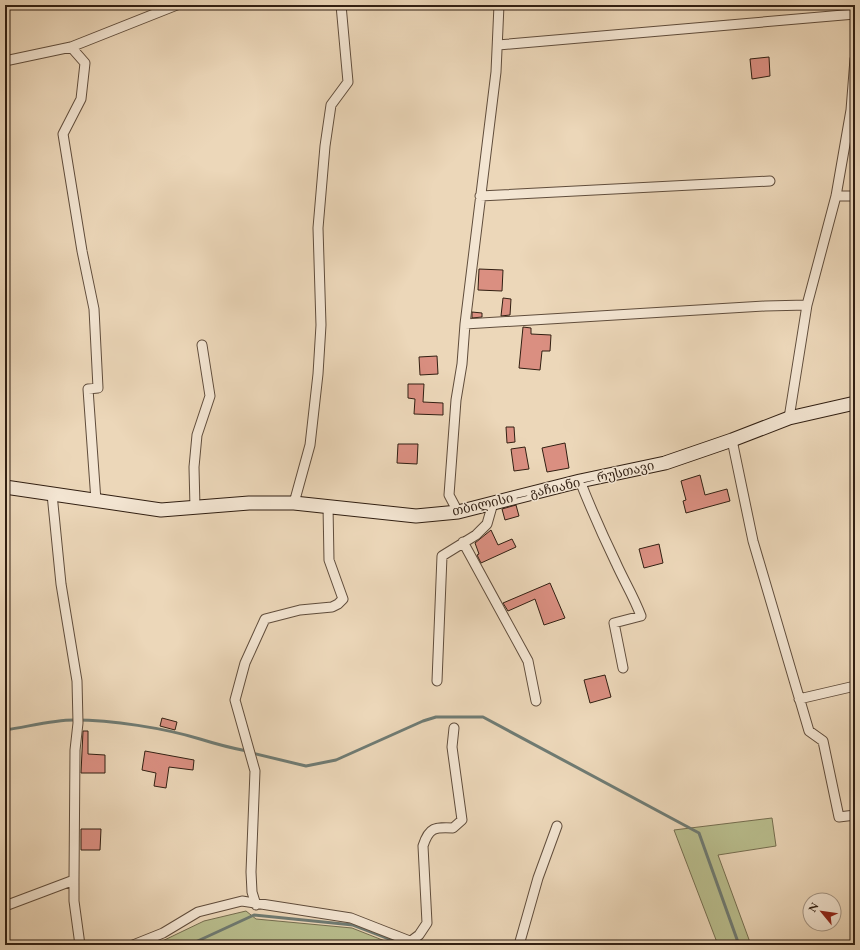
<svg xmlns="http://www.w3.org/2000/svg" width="860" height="950" viewBox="0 0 860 950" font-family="'EB Garamond','Noto Serif Georgian',serif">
  <rect width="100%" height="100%" fill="#ecd7b9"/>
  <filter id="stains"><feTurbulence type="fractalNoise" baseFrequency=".005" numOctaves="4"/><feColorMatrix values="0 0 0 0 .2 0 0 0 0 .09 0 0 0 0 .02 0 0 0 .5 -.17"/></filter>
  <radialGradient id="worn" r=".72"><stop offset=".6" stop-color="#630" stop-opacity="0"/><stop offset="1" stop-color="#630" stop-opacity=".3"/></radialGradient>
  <path fill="#b9be8e" stroke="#756e50" d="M772 818 776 846 718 855 751 945H718L674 830Z
    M246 911 256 919 352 928 395 945H154L204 921Z"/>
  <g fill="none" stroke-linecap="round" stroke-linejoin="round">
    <path stroke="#6f7b73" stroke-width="3" d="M5 730C27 727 52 720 74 720 112 720 164 728 200 739 216 744 231 748 247 751
      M252 753 306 766 336 760 423 721 436 717H483L699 833 739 945
      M189 945 254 915 353 925 405 945"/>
  </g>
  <path fill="#da8f81" stroke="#311f12" d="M769 57 770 76 752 79 750 59Z
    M479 269 503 270 502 291 478 290Z
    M503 298 511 299 510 315 501 316Z
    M472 312 482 313V317L472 318Z
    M523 327 531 328V334L551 335 550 351H542L540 370 519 368Z
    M437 356 438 374 420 375 419 357Z
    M408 384H424L423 402 443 403V415L414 414 415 399 408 398Z
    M506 427H514L515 442 507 443Z
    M565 443 569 468 547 472 542 448Z
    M398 444H418L417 464 397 463Z
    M525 447 529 469 514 471 511 449Z
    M700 475 705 495 727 489 730 501 686 513 683 501 686 500 681 481Z
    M516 505 519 516 505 520 502 509Z
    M491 530 498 545 512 539 516 547 481 563 477 555 479 554 475 543Z
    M659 544 663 563 644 568 639 549Z
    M550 583 565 618 544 625 535 599 508 611 503 603Z
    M605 675 611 697 590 703 584 680Z
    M162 718 177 722 175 730 160 726Z
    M83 731H88V754L105 755V773H81Z
    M145 751 194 760 193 770 169 767 166 788 154 786 156 773 142 770Z
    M81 829H101L100 850H81Z"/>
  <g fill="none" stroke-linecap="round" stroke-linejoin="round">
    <defs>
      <path id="minor" d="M498 45 855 14
        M5 61 71 47
        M480 196 770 181
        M836 196H855
        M807 305 836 196 851 110 855 59
        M465 324 765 306 807 305 789 418
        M732 440 753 541 809 731 823 741 839 817 855 815
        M580 481C591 509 603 536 616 563 624 581 634 597 641 616L614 623 623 668
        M52 494 61 584 77 681 78 723 75 750 74 880V901L80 945
        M96 501 88 389 98 388 94 309 82 251 63 134 81 99 85 63 71 47 177 5
        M294 503 310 445 318 374 321 325 318 228 325 146 331 105 348 82 341 5
        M195 508 194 467 197 435 210 396 202 345
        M458 512 449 495 456 400 462 364 465 324 496 72 499 5
        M463 542 528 661 536 701
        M437 681 442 556 476 535 487 524 493 503
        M799 699 855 686
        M256 905 252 892 251 872 255 771 235 700 245 663 265 619 300 610 332 607 338 604 343 599 329 560 328 506
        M5 906 74 880
        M411 941 419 935 427 923 423 846C429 827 435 827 453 828L462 820 452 747 454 728
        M133 945 163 933 198 912 242 901 351 918 420 945
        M519 945 538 878 557 826"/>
      <path id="secondary" d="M5 487 161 510 249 503H294L416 516 458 512 580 481 665 463 732 440 789 418 855 403"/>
    </defs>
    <use href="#minor" stroke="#604d3c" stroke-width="11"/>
    <use href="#secondary" stroke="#311f12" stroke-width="15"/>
    <use href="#minor" stroke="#f3e5d2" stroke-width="9"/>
    <use href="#secondary" stroke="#f3e5d2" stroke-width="13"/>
  </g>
  <g text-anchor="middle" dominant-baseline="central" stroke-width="3" stroke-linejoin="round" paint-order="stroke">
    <g font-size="13" fill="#311f12" stroke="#f3e5d2">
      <text transform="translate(553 488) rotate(-13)">თბილისი — გაჩიანი — რუსთავი</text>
    </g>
  </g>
  <rect width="860" height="950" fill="none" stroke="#ecd7b9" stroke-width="20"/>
  <rect x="6" y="6" width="848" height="938" fill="none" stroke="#311f12" stroke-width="2"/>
  <rect x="10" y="10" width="840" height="930" fill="none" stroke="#311f12"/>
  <g transform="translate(822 912) rotate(299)"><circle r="19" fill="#f3e5d2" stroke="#a59685"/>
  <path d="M0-3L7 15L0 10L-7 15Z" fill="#8f2418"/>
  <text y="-6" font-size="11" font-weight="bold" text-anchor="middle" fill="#311f12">N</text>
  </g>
  <rect width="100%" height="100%" filter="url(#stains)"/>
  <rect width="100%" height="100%" fill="url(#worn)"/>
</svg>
